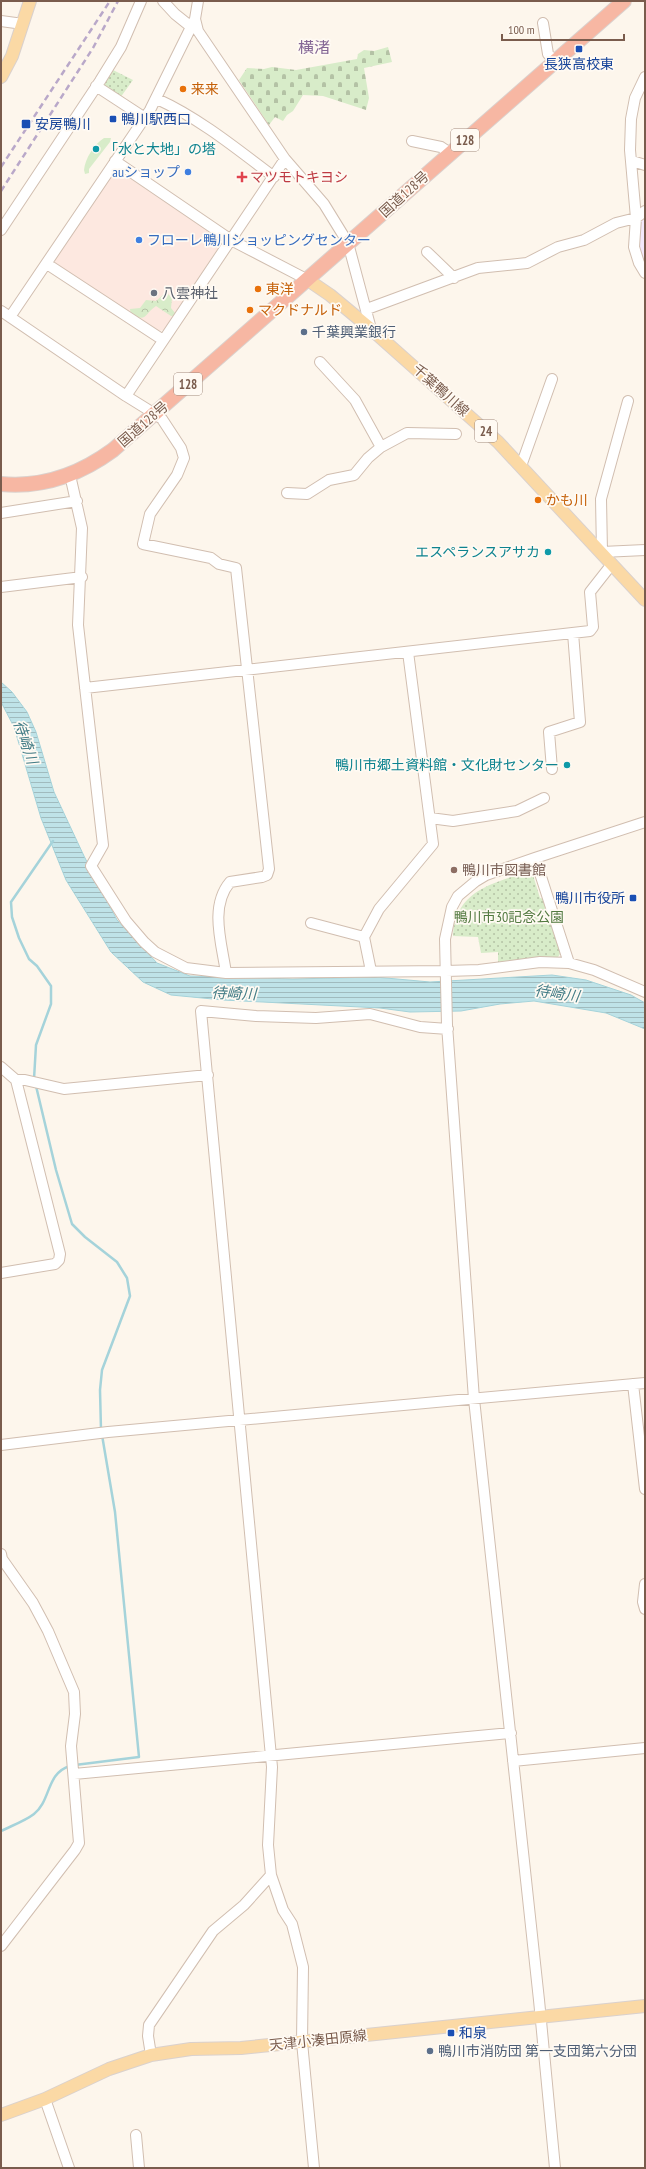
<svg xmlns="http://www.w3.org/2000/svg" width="646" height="2169" viewBox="0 0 646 2169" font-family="'PT Sans Narrow','Noto Sans JP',sans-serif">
  <defs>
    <pattern id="grass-dots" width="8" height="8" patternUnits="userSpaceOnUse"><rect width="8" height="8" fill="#d8ecc9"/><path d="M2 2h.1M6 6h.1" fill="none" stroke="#b4c2a5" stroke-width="1.8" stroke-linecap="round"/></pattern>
    <pattern id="forest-crowns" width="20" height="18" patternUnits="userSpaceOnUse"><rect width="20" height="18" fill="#d8ecc9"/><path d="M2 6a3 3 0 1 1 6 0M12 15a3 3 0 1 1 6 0" fill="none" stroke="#b4c2a5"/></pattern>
    <pattern id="cemetery-stones" width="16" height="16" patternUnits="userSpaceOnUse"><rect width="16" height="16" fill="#d8ecc9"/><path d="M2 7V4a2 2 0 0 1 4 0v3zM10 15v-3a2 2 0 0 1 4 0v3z" fill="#b4c2a5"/></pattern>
    <pattern id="water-rules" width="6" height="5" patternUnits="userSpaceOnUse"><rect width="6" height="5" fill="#bfe3e8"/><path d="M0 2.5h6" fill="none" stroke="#a0bbbe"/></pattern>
  </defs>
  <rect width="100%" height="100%" fill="#fdf6ec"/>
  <path fill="#fde8e0" d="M118 173 124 174 216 236 219 242 218 248 164 330 157 331 59 269 55 263V259L110 176Z"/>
  <path fill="#f3e8fa" d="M645 217V267L640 256 639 242 641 221Z"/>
  <path fill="url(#grass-dots)" d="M113 70 133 80 120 98 103 84Z
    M528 872H532L540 898 544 899 559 949 560 954 558 957 498 964V952L481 953 478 937 453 936C455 891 492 883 528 872Z"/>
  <path fill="url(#forest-crowns)" d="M166 292 172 298 171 308 176 314 174 316H171L156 306C144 314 148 322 131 315L130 309 140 308 146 300 156 301Z"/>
  <path fill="url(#cemetery-stones)" d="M388 47 392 62 364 68 369 98 366 110 323 96 303 95 293 111 287 115 283 121 275 117 269 125 239 80 247 68 264 69 272 67 296 70 357 59 358 54 364 50 374 51Z"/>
  <path fill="#d8ecc9" d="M104 138H111L110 142 89 169V173L85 174 84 170C85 159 94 144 104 138Z"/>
  <path fill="url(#water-rules)" stroke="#a5d3da" d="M1 682 12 692 27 712 36 732 54 792 84 856 117 920 157 963 190 976 293 979 375 977 430 982 552 975 586 980 631 995 645 1003V1029L606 1013 534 1001 500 1004 461 1011 410 1012 380 1008 223 1000 171 995 143 982 111 952 66 880 41 818 14 727 1 702Z"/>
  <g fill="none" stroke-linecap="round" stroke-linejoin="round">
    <path stroke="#a5d3da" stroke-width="2.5" d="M34 1079 36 1045 51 1004V986L37 966 29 959 19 938 12 917 11 902 53 841
      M36 1086 56 1170 72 1224 85 1237 117 1262 127 1278 130 1296 102 1370 100 1390 101 1430
      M75 1765 139 1757 115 1512 102 1435
      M1 1831C11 1826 25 1821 34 1814 51 1801 46 1773 70 1766"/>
    <defs>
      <path id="minor" d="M163 1 175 14 190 26
        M198 1 195 19 198 31 285 159 324 204 348 243 371 329
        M1 21 23 24
        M543 23 548 54 554 60
        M645 77 635 98 631 119 630 150 636 218 634 247 639 263 645 273
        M96 86 145 118
        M157 99C199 118 237 149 274 177
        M412 141 441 147 450 153
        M115 161 231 240 308 280
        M632 161 645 165
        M1 230 100 81 121 47 141 1
        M427 252 454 278
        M47 264 163 340
        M367 309 478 268 527 263 558 247 584 240 616 223 636 218 645 211
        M1 311 126 396 155 414 162 419 181 448 184 458 177 475 150 514 143 544 211 558 219 564 236 568 269 869 267 875 262 877 230 882C209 907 222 944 226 973
        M10 317 150 110 195 19
        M320 362 355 400 381 447
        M126 396 285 159
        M628 401 601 499 602 552 645 550
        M521 466 552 379
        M70 475 82 528 78 625 103 845 91 866 126 921 144 942 155 952 186 968 226 973 446 971 479 970 540 962 569 963 594 970 645 992
        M287 493 307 494 329 480 354 475 368 458 381 447 407 433 456 434
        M1 513 77 501
        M1 587 82 577
        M85 688 590 631 593 627 590 592 612 564
        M552 769 549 732 580 722 573 633
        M430 818 453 821 517 811 544 798
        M535 858 569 963
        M311 923 364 937
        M371 971 364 937 379 909 433 844 408 652
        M1 1067 16 1080 60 1254 59 1260 55 1264 1 1273
        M16 1080H25L64 1089 208 1075
        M633 1384 645 1489
        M1 1445 108 1432 645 1383
        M1 1554 2 1559 33 1603 48 1631 74 1692 75 1714 71 1746 79 1843 75 1850 1 1946
        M645 1584 643 1602 645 1609
        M513 1761 645 1748
        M74 1774 511 1733
        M151 2055 148 2036 149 2025 213 1931 244 1905 271 1875
        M45 2099 69 2168
        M136 2135 139 2168
        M314 2168 302 2042 303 1967 292 1924 283 1910 271 1875 268 1845 272 1767 201 1011 256 1016 316 1018 370 1014 420 1027 448 1029
        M555 2168 539 2000 474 1399 447 1025 445 939 452 907 458 896 476 881 486 875 535 858 645 822"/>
      <path id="major" d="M1 77 12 56 30 1
        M308 280 330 295 371 329 498 442 645 600
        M1 2115 45 2099 109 2069 151 2055 191 2049 241 2048 645 2006"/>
      <path id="highway" d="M1 484C43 488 79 475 113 450L624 1"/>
    </defs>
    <use href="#minor" stroke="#d1beb0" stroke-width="12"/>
    <use href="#major" stroke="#dad1cd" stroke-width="14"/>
    <use href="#highway" stroke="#dad1cd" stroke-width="16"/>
    <use href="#minor" stroke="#fff" stroke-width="10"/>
    <use href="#major" stroke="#fbd9a5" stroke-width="12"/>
    <use href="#highway" stroke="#f7b7a3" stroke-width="14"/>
    <path stroke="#b9a8c9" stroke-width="2.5" stroke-dasharray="6 4" stroke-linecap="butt" d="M1 167 110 1
      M1 191 93 48 118 1"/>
  </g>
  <g fill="#1a4fb4" stroke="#fffaf3" stroke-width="1.5">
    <rect x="575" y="45" width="8" height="8" rx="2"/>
    <rect x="109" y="115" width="8" height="8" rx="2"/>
    <rect x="21" y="119" width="10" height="10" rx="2"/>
    <rect x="629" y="894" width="8" height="8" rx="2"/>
    <rect x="447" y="2029" width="8" height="8" rx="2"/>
  </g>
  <g fill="#e8710a" stroke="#fffaf3" stroke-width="1.5">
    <circle cx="183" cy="89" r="4"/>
    <circle cx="258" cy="289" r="4"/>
    <circle cx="250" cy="310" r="4"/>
    <circle cx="538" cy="500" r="4"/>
  </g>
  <g fill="#0f9aa8" stroke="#fffaf3" stroke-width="1.5">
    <circle cx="96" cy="149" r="4"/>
    <circle cx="548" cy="552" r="4"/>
    <circle cx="567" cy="765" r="4"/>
  </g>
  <g fill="#3f7fe0" stroke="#fffaf3" stroke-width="1.5">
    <circle cx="188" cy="172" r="4"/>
    <circle cx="139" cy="240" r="4"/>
  </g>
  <path fill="#e0444e" stroke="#fffaf3" stroke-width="1.5" d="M240 171h4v4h4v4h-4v4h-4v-4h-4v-4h4z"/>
  <circle fill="#6b7280" stroke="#fffaf3" stroke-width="1.5" cx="154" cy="293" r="4"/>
  <g fill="#5c6f8a" stroke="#fffaf3" stroke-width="1.5">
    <circle cx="304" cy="332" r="4"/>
    <circle cx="430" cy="2051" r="4"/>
  </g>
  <circle fill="#8d6e63" stroke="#fffaf3" stroke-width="1.5" cx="454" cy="870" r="4"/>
  <g text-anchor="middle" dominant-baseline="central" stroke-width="3.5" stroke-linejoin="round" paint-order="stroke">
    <g fill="#fffaf3" stroke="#a28b7f" stroke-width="1">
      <rect x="451" y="129" width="28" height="22" rx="3"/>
      <rect x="174" y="373" width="28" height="22" rx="3"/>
      <rect x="475" y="420" width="22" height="22" rx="3"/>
    </g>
    <g font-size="13" font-weight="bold" fill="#7a5c4d">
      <text x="465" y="140">128</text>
      <text x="188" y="384">128</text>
      <text x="486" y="431">24</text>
    </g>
    <g font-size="14" fill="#164399" stroke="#fffaf3" text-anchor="start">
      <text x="579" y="64" text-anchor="middle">長狭高校東</text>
      <text x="121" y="119">鴨川駅西口</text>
      <text x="35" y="124">安房鴨川</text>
      <text x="625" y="898" text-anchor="end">鴨川市役所</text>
      <text x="459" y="2033">和泉</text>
    </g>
    <g font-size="14" fill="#c56008" stroke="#fffaf3" text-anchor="start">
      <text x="191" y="89">来来</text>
      <text x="266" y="289">東洋</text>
      <text x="258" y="310">マクドナルド</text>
      <text x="546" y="500">かも川</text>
    </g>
    <g font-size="14" fill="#0d838f" stroke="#fffaf3" text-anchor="end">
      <text x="104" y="149" text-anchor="start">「水と大地」の塔</text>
      <text x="540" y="552">エスペランスアサカ</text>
      <text x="559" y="765">鴨川市郷土資料館・文化財センター</text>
    </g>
    <g font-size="14" fill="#366cbe" stroke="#fffaf3" text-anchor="end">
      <text x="180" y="172">auショップ</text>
      <text x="147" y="240" text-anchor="start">フローレ鴨川ショッピングセンター</text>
    </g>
    <g font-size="14" fill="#be3a42" stroke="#fffaf3" text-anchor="start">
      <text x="250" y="177">マツモトキヨシ</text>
    </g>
    <g font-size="14" fill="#7a5c4d" stroke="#fffaf3">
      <text transform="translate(404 194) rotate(-42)">国道128号</text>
      <text transform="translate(441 390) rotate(42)">千葉鴨川線</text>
      <text transform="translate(143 424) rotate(-41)">国道128号</text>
      <text transform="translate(318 2040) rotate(-6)">天津小湊田原線</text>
    </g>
    <g font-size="14" fill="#5b616d" stroke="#fffaf3" text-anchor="start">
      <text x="162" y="293">八雲神社</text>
    </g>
    <g font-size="14" fill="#4e5e75" stroke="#fffaf3" text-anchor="start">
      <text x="312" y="332">千葉興業銀行</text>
      <text x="438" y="2051">鴨川市消防団 第一支団第六分団</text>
    </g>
    <g font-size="14" fill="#785e54" stroke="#fffaf3" text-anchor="start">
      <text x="462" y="870">鴨川市図書館</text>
    </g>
    <g font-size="14" fill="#537a41" stroke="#fffaf3">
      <text x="509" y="917">鴨川市30記念公園</text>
    </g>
    <g font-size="15" font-style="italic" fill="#437c86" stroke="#fffaf3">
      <text transform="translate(26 742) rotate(71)">待崎川</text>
      <text transform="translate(234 993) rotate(2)">待崎川</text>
      <text transform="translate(557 993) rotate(8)">待崎川</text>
    </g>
    <g font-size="16" fill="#846695" stroke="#fffaf3">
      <text x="314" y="47">横渚</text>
    </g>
  </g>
  <rect width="646" height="2169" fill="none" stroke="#7a5c4d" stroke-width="4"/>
  <path d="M502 34v6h122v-6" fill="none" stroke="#7a5c4d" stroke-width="2"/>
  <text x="508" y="34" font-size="12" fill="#7a5c4d" stroke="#fffaf3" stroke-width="3" paint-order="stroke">100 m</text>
</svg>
